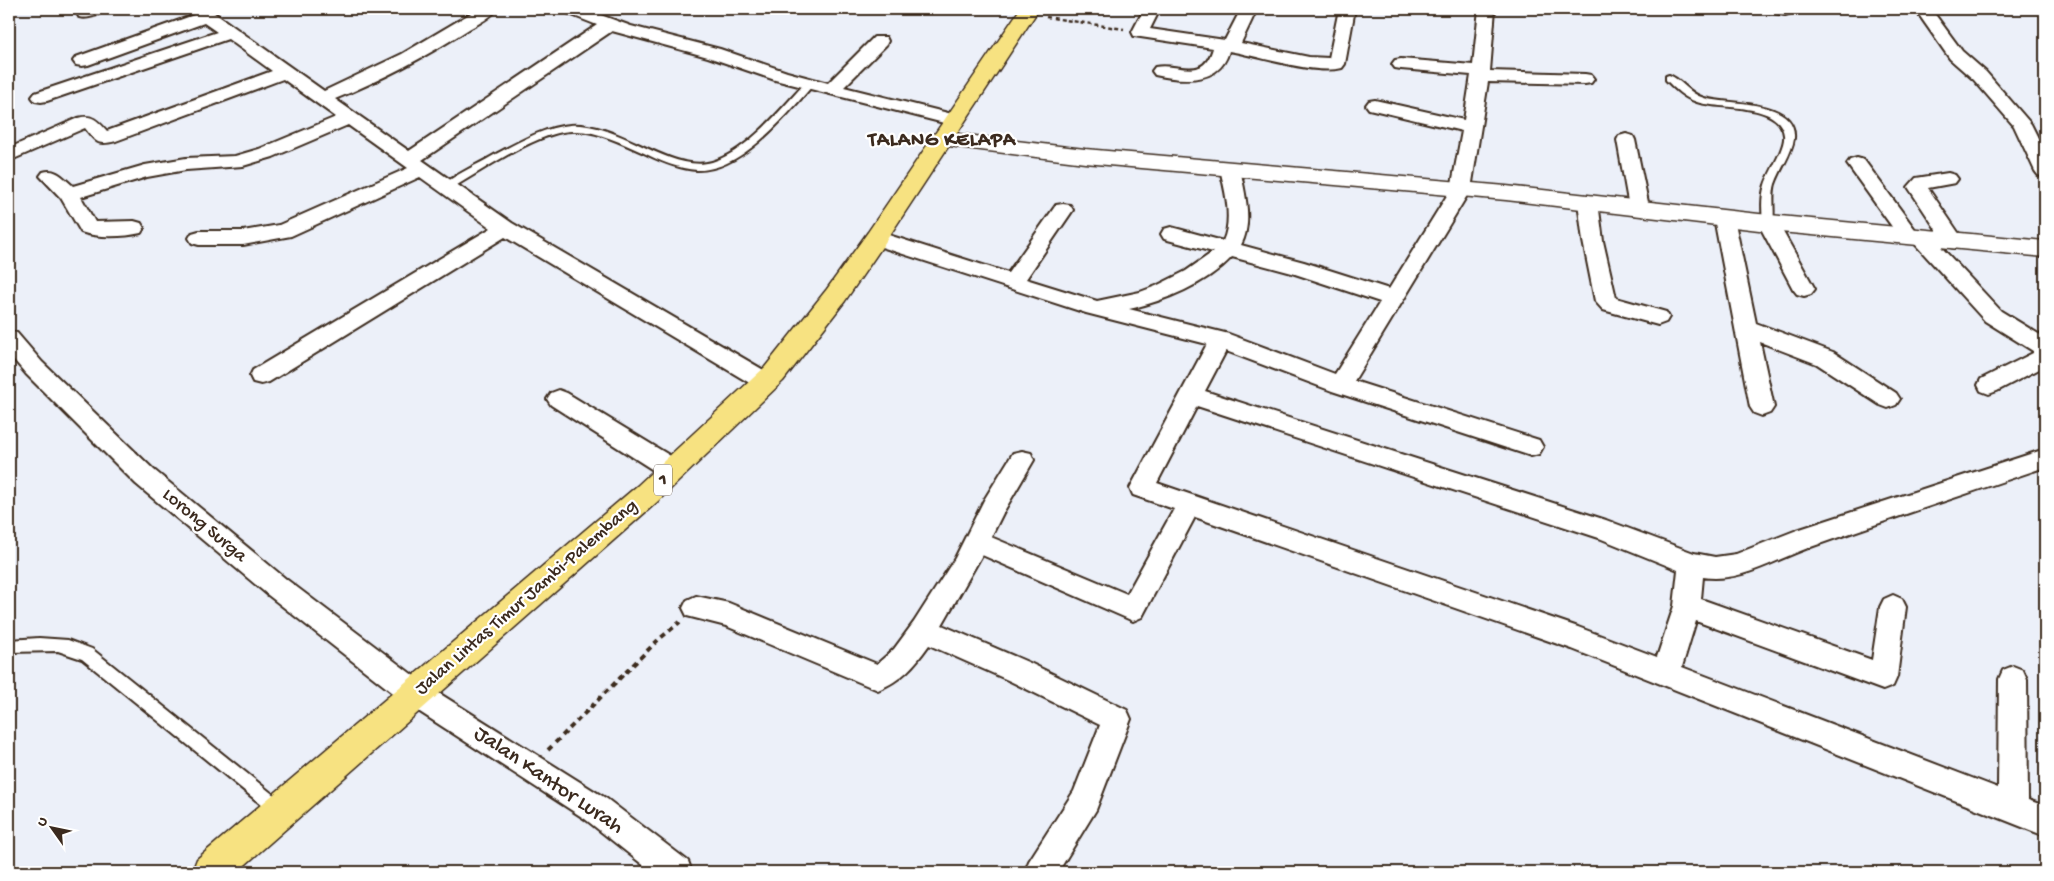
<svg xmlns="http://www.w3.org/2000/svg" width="2054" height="881" viewBox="0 0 2054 881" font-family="'Gochi Hand',sans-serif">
  <rect width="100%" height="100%" fill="#ecf0f9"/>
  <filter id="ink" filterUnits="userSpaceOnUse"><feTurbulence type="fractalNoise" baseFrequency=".02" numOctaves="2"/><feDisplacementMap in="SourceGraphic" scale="10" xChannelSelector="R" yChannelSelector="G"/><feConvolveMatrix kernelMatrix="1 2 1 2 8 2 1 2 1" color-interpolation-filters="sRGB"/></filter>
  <g filter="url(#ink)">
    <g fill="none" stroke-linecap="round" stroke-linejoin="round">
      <defs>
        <path id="service" d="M1669 75C1681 79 1689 94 1704 98 1726 105 1797 98 1794 138 1792 154 1780 169 1775 184 1771 197 1776 215 1772 225L1768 226 1763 223C1762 210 1761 197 1765 185 1769 172 1786 147 1784 135 1780 102 1720 110 1697 102 1684 98 1675 89 1666 80V76Z
          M810 80 815 83 813 85C787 115 741 171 697 170 679 169 660 161 644 153 621 143 597 130 572 131 536 132 481 172 450 189L446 190 441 187C450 177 483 162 496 154 519 142 544 127 570 125 617 121 671 174 712 162 748 151 782 108 807 81Z
          M39 638 68 640 92 649 285 804 287 809 285 814 279 817 273 814 82 659 58 651 9 652V640Z"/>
        <path id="minor" d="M79 9H104C99 16 87 19 79 17L77 13Z
          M188 9H206L213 12 324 91 402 54 478 9H497C492 17 478 24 469 29 427 56 382 80 335 99L409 151 597 25 564 12 562 9H584L631 26 720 49 787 72 828 83 874 37H886L888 41 886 45 844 87 960 116 963 120 960 124 954 125 948 124 775 80 708 57 612 31 422 160 512 223 774 376 777 382 774 388 766 390 758 388 505 237 269 382 261 384 253 382 250 376 253 370 491 228 420 177 291 236 243 245H199L192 243 189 238 192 233 199 231H243L279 225 408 168 348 125 273 157 243 166 186 170 147 177 81 197 95 222 134 221 141 223 144 228 141 233C124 237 98 238 81 232L61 198 40 176 43 172C57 168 63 178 73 186L145 165 186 158 235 156 259 149 336 117 283 79 116 141C97 146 96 142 85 128L9 161V148L78 118C92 114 98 121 107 131L272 71 228 39 47 101 41 102 35 101 32 97 35 93 217 32 204 23 88 65 82 66 76 65 73 61 76 57 194 15Z
          M1144 9H1160L1150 29 1225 40 1241 9H1257L1241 43 1309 57 1329 58 1339 9H1355L1345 64 1342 68C1314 75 1259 56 1229 51 1220 85 1182 81 1155 75L1152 71 1155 67C1178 62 1203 83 1213 48L1134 36 1132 32Z
          M1479 9H1495L1490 71 1585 74 1591 75 1594 79 1591 83 1585 84 1488 82 1471 189 1354 381 1539 440 1543 447 1539 454 1531 456 1332 391 1226 351 1205 391 1606 520 1694 553 1715 557 1736 554 1797 530 2045 449V467C1966 494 1887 520 1808 548 1774 560 1740 583 1703 577L1701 599 1872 660 1880 607 1884 599 1893 595 1902 599 1906 607 1897 677 1893 686 1883 690 1696 621 1682 667 1998 788 1999 679 2003 670 2013 666 2023 670 2027 679 2028 800 2045 806V836L1572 649 1195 517 1142 617 1133 621 1124 617 982 555 942 625 1030 663 1127 710 1131 719 1096 810 1058 872H1025L1029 861 1074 791 1100 725 1010 681 929 645C914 666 902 680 878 690L726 626 687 616 683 608 687 600 696 596 729 603 877 664 894 649 914 622 955 558 984 500 1013 453 1022 451 1031 453 1034 460 1003 513 991 537 1127 594 1174 509 1133 495 1130 488 1207 344 1086 313 869 243 866 238 869 233 876 231 1008 273 1056 205 1063 204 1070 205 1073 210 1026 279 1097 301 1140 292 1156 286 1186 271 1213 252 1164 239 1161 234 1164 229 1171 227 1223 241C1233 220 1225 190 1220 169L1223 165 1230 163 1237 165 1240 169C1245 193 1253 223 1241 245L1304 262 1389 289 1451 189 1462 131 1369 109 1366 105 1369 101 1375 100 1464 120 1471 75 1401 69 1395 68 1392 64 1395 60 1401 59 1473 65ZM1232 257 1292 273 1380 302 1335 374 1229 334 1129 309C1165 301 1206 284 1232 257ZM1197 406 1599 538 1678 570 1674 606 1657 657 1578 627 1157 483Z
          M1766 9H1792L1793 10 1791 13 1785 15 1768 12Z
          M1915 9H1931L1962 51 1986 72 2031 124 2045 152V177L2038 175 2035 171 2014 126 1974 80 1950 59Z
          M1626 134 1633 136 1635 140 1649 207 1646 212 1639 213 1632 212 1629 207 1617 140 1619 136Z
          M1857 158 1864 160 1917 232 1928 233 2001 311 2045 338V366L1997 391 1989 394 1981 391 1978 385 1981 379 2033 353V351L1985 321 1914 243 1903 242 1847 164 1850 160Z
          M1948 173 1955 175 1958 179 1955 183 1928 188 1964 241 1961 246 1954 248 1947 246 1908 187 1916 178Z
          M1588 196 1595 198 1598 202 1603 241 1616 298 1666 312 1669 317 1666 322 1658 325 1603 310 1595 301 1583 241 1578 202 1581 198Z
          M1724 211 1731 213 1734 218 1756 323 1833 352 1896 393 1900 399 1896 405 1888 408 1880 405 1817 364 1760 342 1774 407 1770 413 1762 416 1754 413 1750 407 1714 218 1717 213Z
          M1768 216 1775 218 1778 223 1815 289 1811 294 1804 296 1797 294 1793 289 1758 223 1761 218Z
          M9 331 17 333 42 362 154 470 286 579 426 685 607 799 688 861 692 872H652L585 819 406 703 268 595 136 484 26 374 9 354Z
          M559 390 567 393 682 463 685 470 682 477 673 480 664 477 551 405 547 399 551 393Z"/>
        <path id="tertiary" d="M941 132 1085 149 1506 186 1759 214 2045 241V257L1759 230 1506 200 1085 163 933 144 930 139 933 134Z"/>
        <path id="trunk" d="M1020 9H1039L884 244 845 301 783 381 657 502 237 872H192L197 859 637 486 765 367 827 289 868 232Z"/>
      </defs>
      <use href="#service" stroke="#3b2a1e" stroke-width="4"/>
      <use href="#minor" stroke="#3b2a1e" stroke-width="4"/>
      <use href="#tertiary" stroke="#3b2a1e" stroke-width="3"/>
      <use href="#trunk" stroke="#3b2a1e" stroke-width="3"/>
      <path stroke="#3b2a1e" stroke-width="2.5" stroke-dasharray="4 3" stroke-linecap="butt" d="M1046 17 1124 29"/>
      <path stroke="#3b2a1e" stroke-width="4" stroke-dasharray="5.5 4.5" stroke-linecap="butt" d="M548 750 658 640 680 622"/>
      <use href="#service" fill="#fff" fill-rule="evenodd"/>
      <use href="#minor" fill="#fff" fill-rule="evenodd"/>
      <use href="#tertiary" fill="#fff" fill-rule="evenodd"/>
      <use href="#trunk" fill="#f7e281" fill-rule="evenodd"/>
    </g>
  </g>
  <g text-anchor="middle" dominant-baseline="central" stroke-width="4.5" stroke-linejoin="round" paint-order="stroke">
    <rect fill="#fff" stroke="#766a62" stroke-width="1" x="654" y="464.5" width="18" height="31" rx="4"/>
    <g font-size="18" font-weight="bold" fill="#3b2a1e">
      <text x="663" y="480">1</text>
    </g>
    <g font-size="19" fill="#3b2a1e" stroke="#fff">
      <text transform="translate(204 526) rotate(40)">Lorong Surga</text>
      <text transform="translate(527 598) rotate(-41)">Jalan Lintas Timur Jambi-Palembang</text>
    </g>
    <g font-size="20" font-weight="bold" letter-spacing="1" fill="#3b2a1e" stroke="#fff">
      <text x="942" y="141">TALANG KELAPA</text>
    </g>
    <g font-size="22" fill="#3b2a1e" stroke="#fff">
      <text transform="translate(548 781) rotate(34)">Jalan Kantor Lurah</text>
    </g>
  </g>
  <rect width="2054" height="881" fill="none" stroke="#fff" stroke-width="30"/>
  <rect x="15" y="15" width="2024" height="851" fill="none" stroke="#3b2a1e" stroke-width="2" filter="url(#ink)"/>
  <g transform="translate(52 828) rotate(303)" stroke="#ffffff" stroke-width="4" paint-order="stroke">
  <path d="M0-4L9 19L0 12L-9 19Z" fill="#3b2a1e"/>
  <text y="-8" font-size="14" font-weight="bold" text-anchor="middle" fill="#3b2a1e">U</text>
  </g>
</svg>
